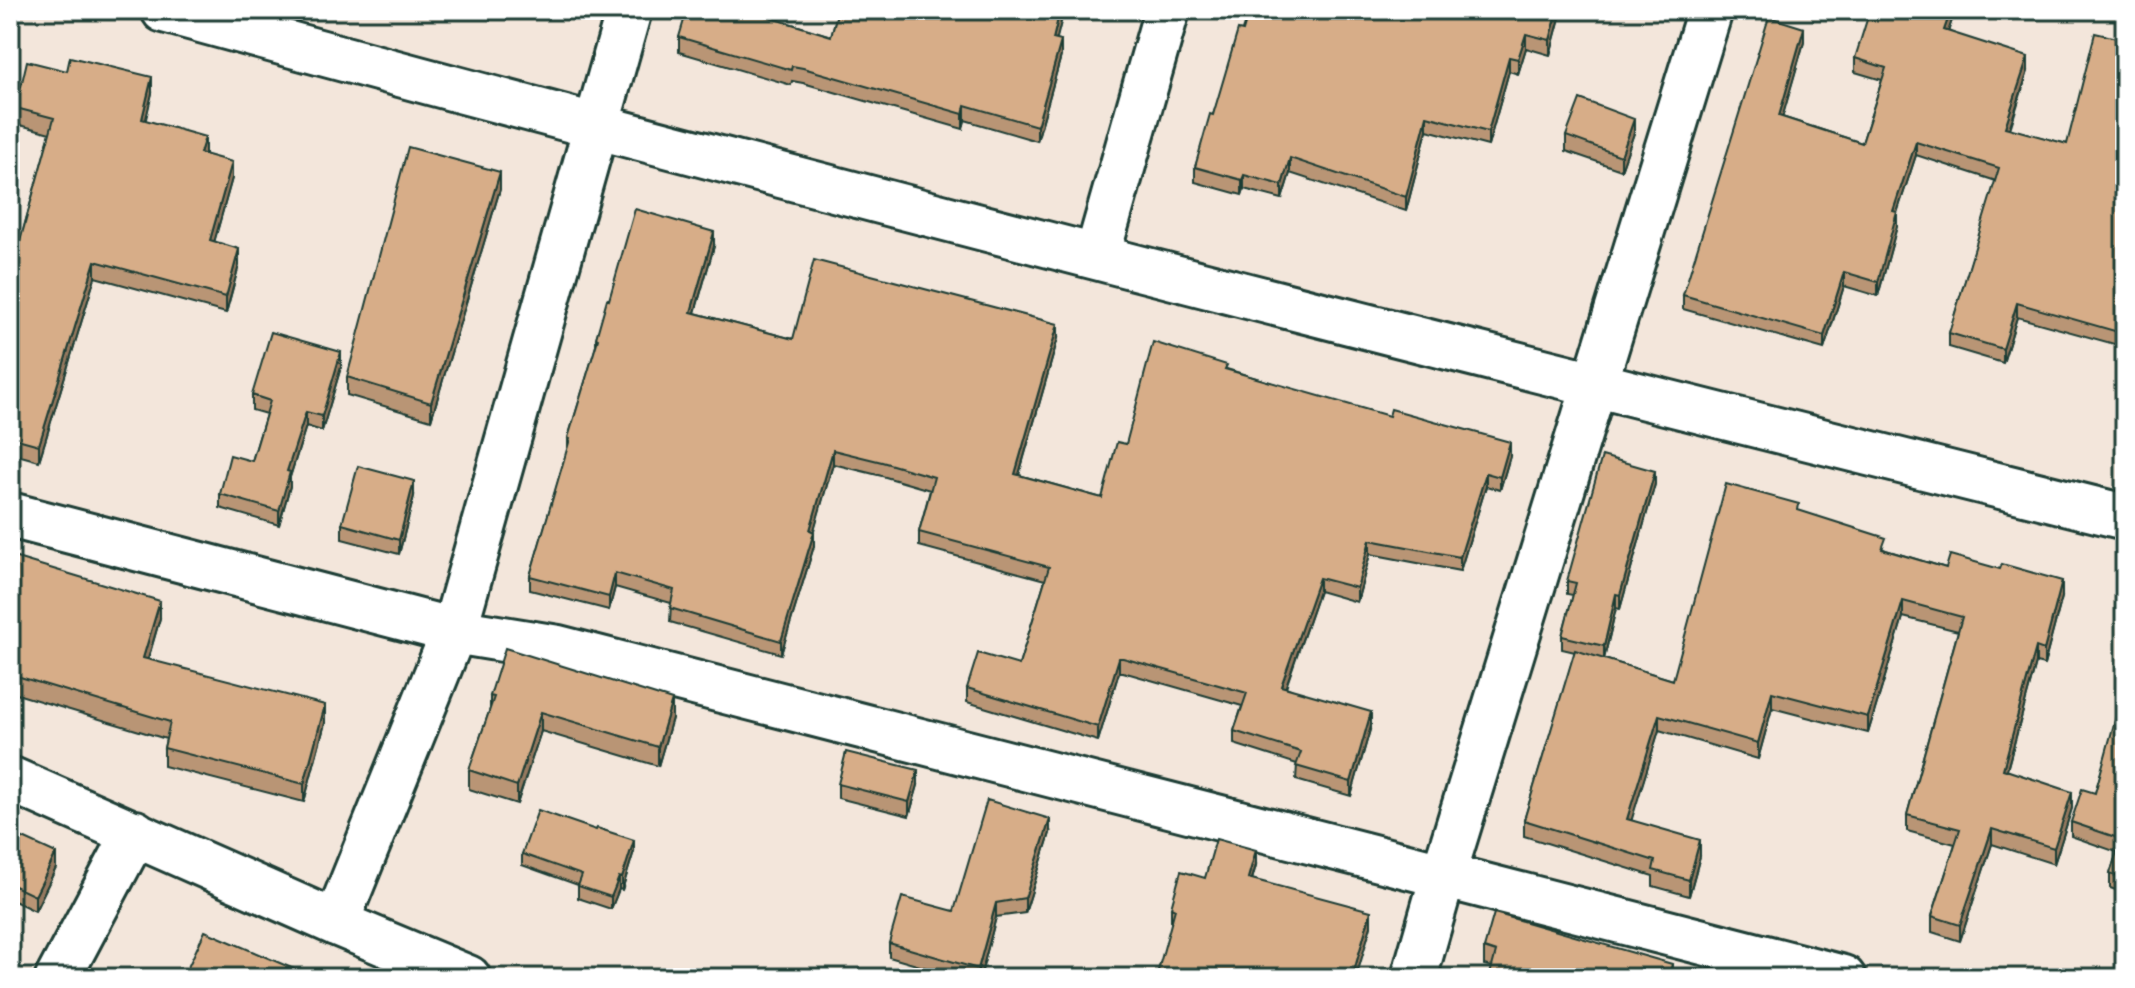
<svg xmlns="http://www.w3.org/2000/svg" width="2135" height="988" viewBox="0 0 2135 988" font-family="Mynerve,sans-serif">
  <rect width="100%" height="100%" fill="#f3e6db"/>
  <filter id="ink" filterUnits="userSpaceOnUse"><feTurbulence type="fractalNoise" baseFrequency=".0125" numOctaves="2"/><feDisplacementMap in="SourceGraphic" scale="16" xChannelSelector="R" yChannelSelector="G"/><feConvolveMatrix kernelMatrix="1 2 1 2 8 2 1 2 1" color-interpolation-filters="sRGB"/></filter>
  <g filter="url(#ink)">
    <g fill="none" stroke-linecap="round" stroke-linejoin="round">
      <defs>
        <path id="minor" d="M164 10C815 188 1470 354 2125 517
          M1097 256 1167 10
          M10 515 454 631 558 648 1843 978
          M10 779 336 923 468 978
          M336 923 454 631 629 10
          M58 978 135 833
          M1414 978 1443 876 1710 10"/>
      </defs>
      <use href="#minor" stroke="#1f3d34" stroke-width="50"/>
      <use href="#minor" stroke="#fff" stroke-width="44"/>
    </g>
    <path fill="#b99575" stroke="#1f3d34" stroke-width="2" d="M838 10H1064L1056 40 1061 56 1037 141 965 120 963 129 803 83 792 81 791 85 679 52V37L763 15 831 36Z
      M1249 10H1562L1550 55 1526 48 1518 74 1509 71 1488 146 1427 130 1406 211 1290 173 1282 199 1244 189 1242 195 1195 182V167Z
      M1953 10V17L1948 31 2028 71 2010 129 2067 144 2125 40V347L2017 317 2003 363 1949 347V333L1996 181 1916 155 1897 213V226L1878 296 1844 286 1824 349 1683 309V295L1804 42 1782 117 1862 143 1882 80 1855 72V58Z
      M152 93 145 120 205 154 232 178 214 242 239 265 226 313 95 277 39 461 10 453V358L15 343 10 341V243L19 245 50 133 16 124V108Z
      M1634 133 1621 170 1566 151V136Z
      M500 189 431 420 347 395V377Z
      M714 246 695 313 793 339 1058 338 1019 475 1102 498 1126 444 1227 369 1510 456 1500 490 1486 486 1460 571 1370 554 1357 602 1319 591 1286 687 1371 726 1351 796 1296 780 1297 764 1234 744V731L1242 706 1123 672H1119L1098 741 967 702V688L1019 665 1045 580 919 546V532L930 490 882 476 833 464 813 532 814 546 781 654 670 622 671 603 615 587 609 610 530 590V576L568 448V438L596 346V338L609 300Z
      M341 367 322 431 306 426 290 477V486L279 525 220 508V494L252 461 266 414 252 410V395Z
      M1655 484 1620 609 1616 608 1604 659 1673 680 1799 511 1886 550 1946 568 2062 597 2044 665 2036 663 2007 770 2072 808 2054 864 1992 844 1960 941 1932 932V916L1955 844 1907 831V815L1958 631 1903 617 1868 733 1772 708 1758 759 1659 730 1631 820 1700 856 1689 896 1653 886V876L1524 836V820L1575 652 1562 649V636L1573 595 1567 594V581Z
      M414 496 399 554 342 539V524Z
      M10 556 160 618 148 660 325 723 304 802 164 766V748L166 739 10 692Z
      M2125 691V893L2110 888V874L2117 852 2071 836V822L2095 793Z
      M490 696 672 718 658 766 541 731 517 804 469 789V770L490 709Z
      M838 784 918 785 909 816 838 798Z
      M10 832 56 868 35 911 10 899Z
      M1050 833 1025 913 996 917 980 978H961L889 957V943L954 911Z
      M634 851 622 890 619 889 611 909 578 898V885L522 865V854Z
      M1256 865 1252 880 1371 926 1171 922V907L1205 878Z
      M1484 948 1672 978 1492 967 1484 965Z"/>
    <path fill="#96795f" stroke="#1f3d34" stroke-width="2" d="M1060 10H1064L1053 54V39Z
      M1558 10H1562L1550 55V40Z
      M1951 10H1953V17L1944 44V30Z
      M1804 28V42L1779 129V116Z
      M1526 34V48L1518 74V59Z
      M1061 41V56L1037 141V126Z
      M1509 57V71L1488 146V132Z
      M2028 57V71L2005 141V127Z
      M152 77V93L142 136V119Z
      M965 105V120L963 129V114Z
      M1427 116V130L1406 211V197Z
      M1634 119V133L1621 170V156Z
      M205 137V154L200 169V153Z
      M1916 142V155L1897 213V226L1878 296V282L1893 211Z
      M1290 158V173L1282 199V185Z
      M232 162V178L210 257V240Z
      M500 172V189L431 420V403Z
      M1244 175V189L1242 195V180Z
      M714 232V246L691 326V312Z
      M239 249V265L226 313V297Z
      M95 261V277L39 461V445Z
      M1844 272V286L1824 349V336Z
      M2017 303V317L2003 363V349Z
      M1058 324V338L1015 488V474Z
      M341 352V367L322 431V416Z
      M306 412V426L290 477V486L279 525V511L287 471Z
      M1510 442V456L1500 490V477Z
      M833 450V464L810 544V530Z
      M1655 471V484L1620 609V595Z
      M1486 473V486L1460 571V557Z
      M414 481V496L399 554V540Z
      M814 532V546L781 654V641Z
      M1370 540V554L1357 602V588Z
      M615 573V587L609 610V597Z
      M1319 578V591L1281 700V686Z
      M2062 581V597L2044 665V650Z
      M1616 594V608L1604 659V646Z
      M160 601V618L143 676V658Z
      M1903 601V617L1868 733V717Z
      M2036 647V663L2003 784V769Z
      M1119 658V672L1098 741V727Z
      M1772 692V708L1758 759V743Z
      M672 700V718L658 766V747Z
      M325 705V723L304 802V784Z
      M541 712V731L517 804V786Z
      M1371 712V726L1351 796V782Z
      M1659 715V730L1627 835V819Z
      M918 770V785L909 816V802Z
      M2072 792V808L2054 864V848Z
      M1050 819V833L1025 913V898Z
      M1992 829V844L1960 941V925Z
      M634 840V851L622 890V878Z
      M1700 840V856L1689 896V880Z
      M1256 850V865L1248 893V878Z
      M56 853V868L35 911V896Z
      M619 877V889L611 909V897Z
      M996 903V917L980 978H978V969Z
      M1371 911V926L1356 978H1352Z
      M1672 964V978H1668Z"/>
    <path fill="#d7ad88" stroke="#1f3d34" stroke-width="2" d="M687 10H760L759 14 831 36 838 10H1060L1053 39 1061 41 1037 126 965 105 963 114 803 68 792 66 791 70 679 37Z
      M1249 10H1558L1550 40 1526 34 1518 59 1509 57 1488 132 1427 116 1406 197 1290 158 1282 185 1244 175 1242 180 1195 167 1210 114 1213 115 1238 30 1243 31Z
      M1870 10H1951L1944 30 2028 57 2005 127 2067 144 2095 33 2125 40V334L2017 303 2003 349 1949 333 1999 168 1916 142 1893 211 1897 212 1878 282 1844 272 1824 336 1683 295 1769 17 1804 28 1779 116 1862 143 1886 68 1855 58Z
      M70 57 152 77 142 119 205 137 200 153 232 162 210 240 239 249 226 297 95 261 39 445 10 437V358L19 328 10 325V243L19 245 54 118 16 108 27 61 67 71Z
      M1580 99 1634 119 1621 156 1566 136Z
      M408 147 500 172 431 403 347 377Z
      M635 209 714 232 691 312 793 339 814 260 1058 324 1015 474 1102 498 1117 442 1126 444 1153 342 1227 365 1225 369 1389 416 1391 409 1510 442 1500 477 1486 473 1460 557 1370 540 1357 588 1319 578 1281 686 1371 712 1351 782 1296 766 1301 752 1234 731 1247 693 1123 658H1119L1098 727 967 688 978 653 1019 665 1049 567 919 532 934 477 882 462 833 450 810 530 814 532 781 641 670 608 674 590 615 573 609 597 530 576 570 439 568 438 598 339 596 338 607 299 609 300Z
      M271 332 341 352 322 416 306 412 287 471 290 472 279 511 220 494 230 455 252 461 270 401 252 395Z
      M1602 456 1655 471 1620 595 1616 594 1604 646 1562 636 1576 583 1567 581Z
      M358 466 414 481 399 540 342 524Z
      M1726 484 1799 504 1798 510 1886 538 1882 549 1946 568 1950 555 2000 569 2002 564 2062 581 2044 650 2036 647 2003 769 2072 792 2054 848 1992 829 1960 925 1932 916 1960 829 1907 815 1962 617 1903 601 1868 717 1772 692 1758 743 1659 715 1627 819 1700 840 1689 880 1653 870 1655 861 1524 820 1575 650 1673 680Z
      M10 556 160 601 143 658 325 705 304 784 164 748 170 722 10 674Z
      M505 648 672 700 658 747 541 712 517 786 469 770 494 697 490 696Z
      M2123 691H2125V879L2110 874 2121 839 2071 822 2082 789 2095 793Z
      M846 752 918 770 909 802 838 784Z
      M987 800 1050 819 1025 898 996 903 978 969 889 943 902 897 954 911Z
      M538 810 596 830 597 828 634 840 622 878 619 877 611 897 578 886 582 875 522 854Z
      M10 832 56 853 35 896 10 884Z
      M1216 839 1256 850 1248 878 1371 911 1352 978H1156L1175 909 1171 907 1181 871 1205 878Z
      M1494 913 1672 964 1668 978H1489L1496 952 1484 948Z
      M205 931 315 978H183Z"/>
  </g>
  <rect width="2135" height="988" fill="none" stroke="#fff" stroke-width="40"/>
  <rect x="20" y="20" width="2095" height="948" fill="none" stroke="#1f3d34" stroke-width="3" filter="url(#ink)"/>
</svg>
